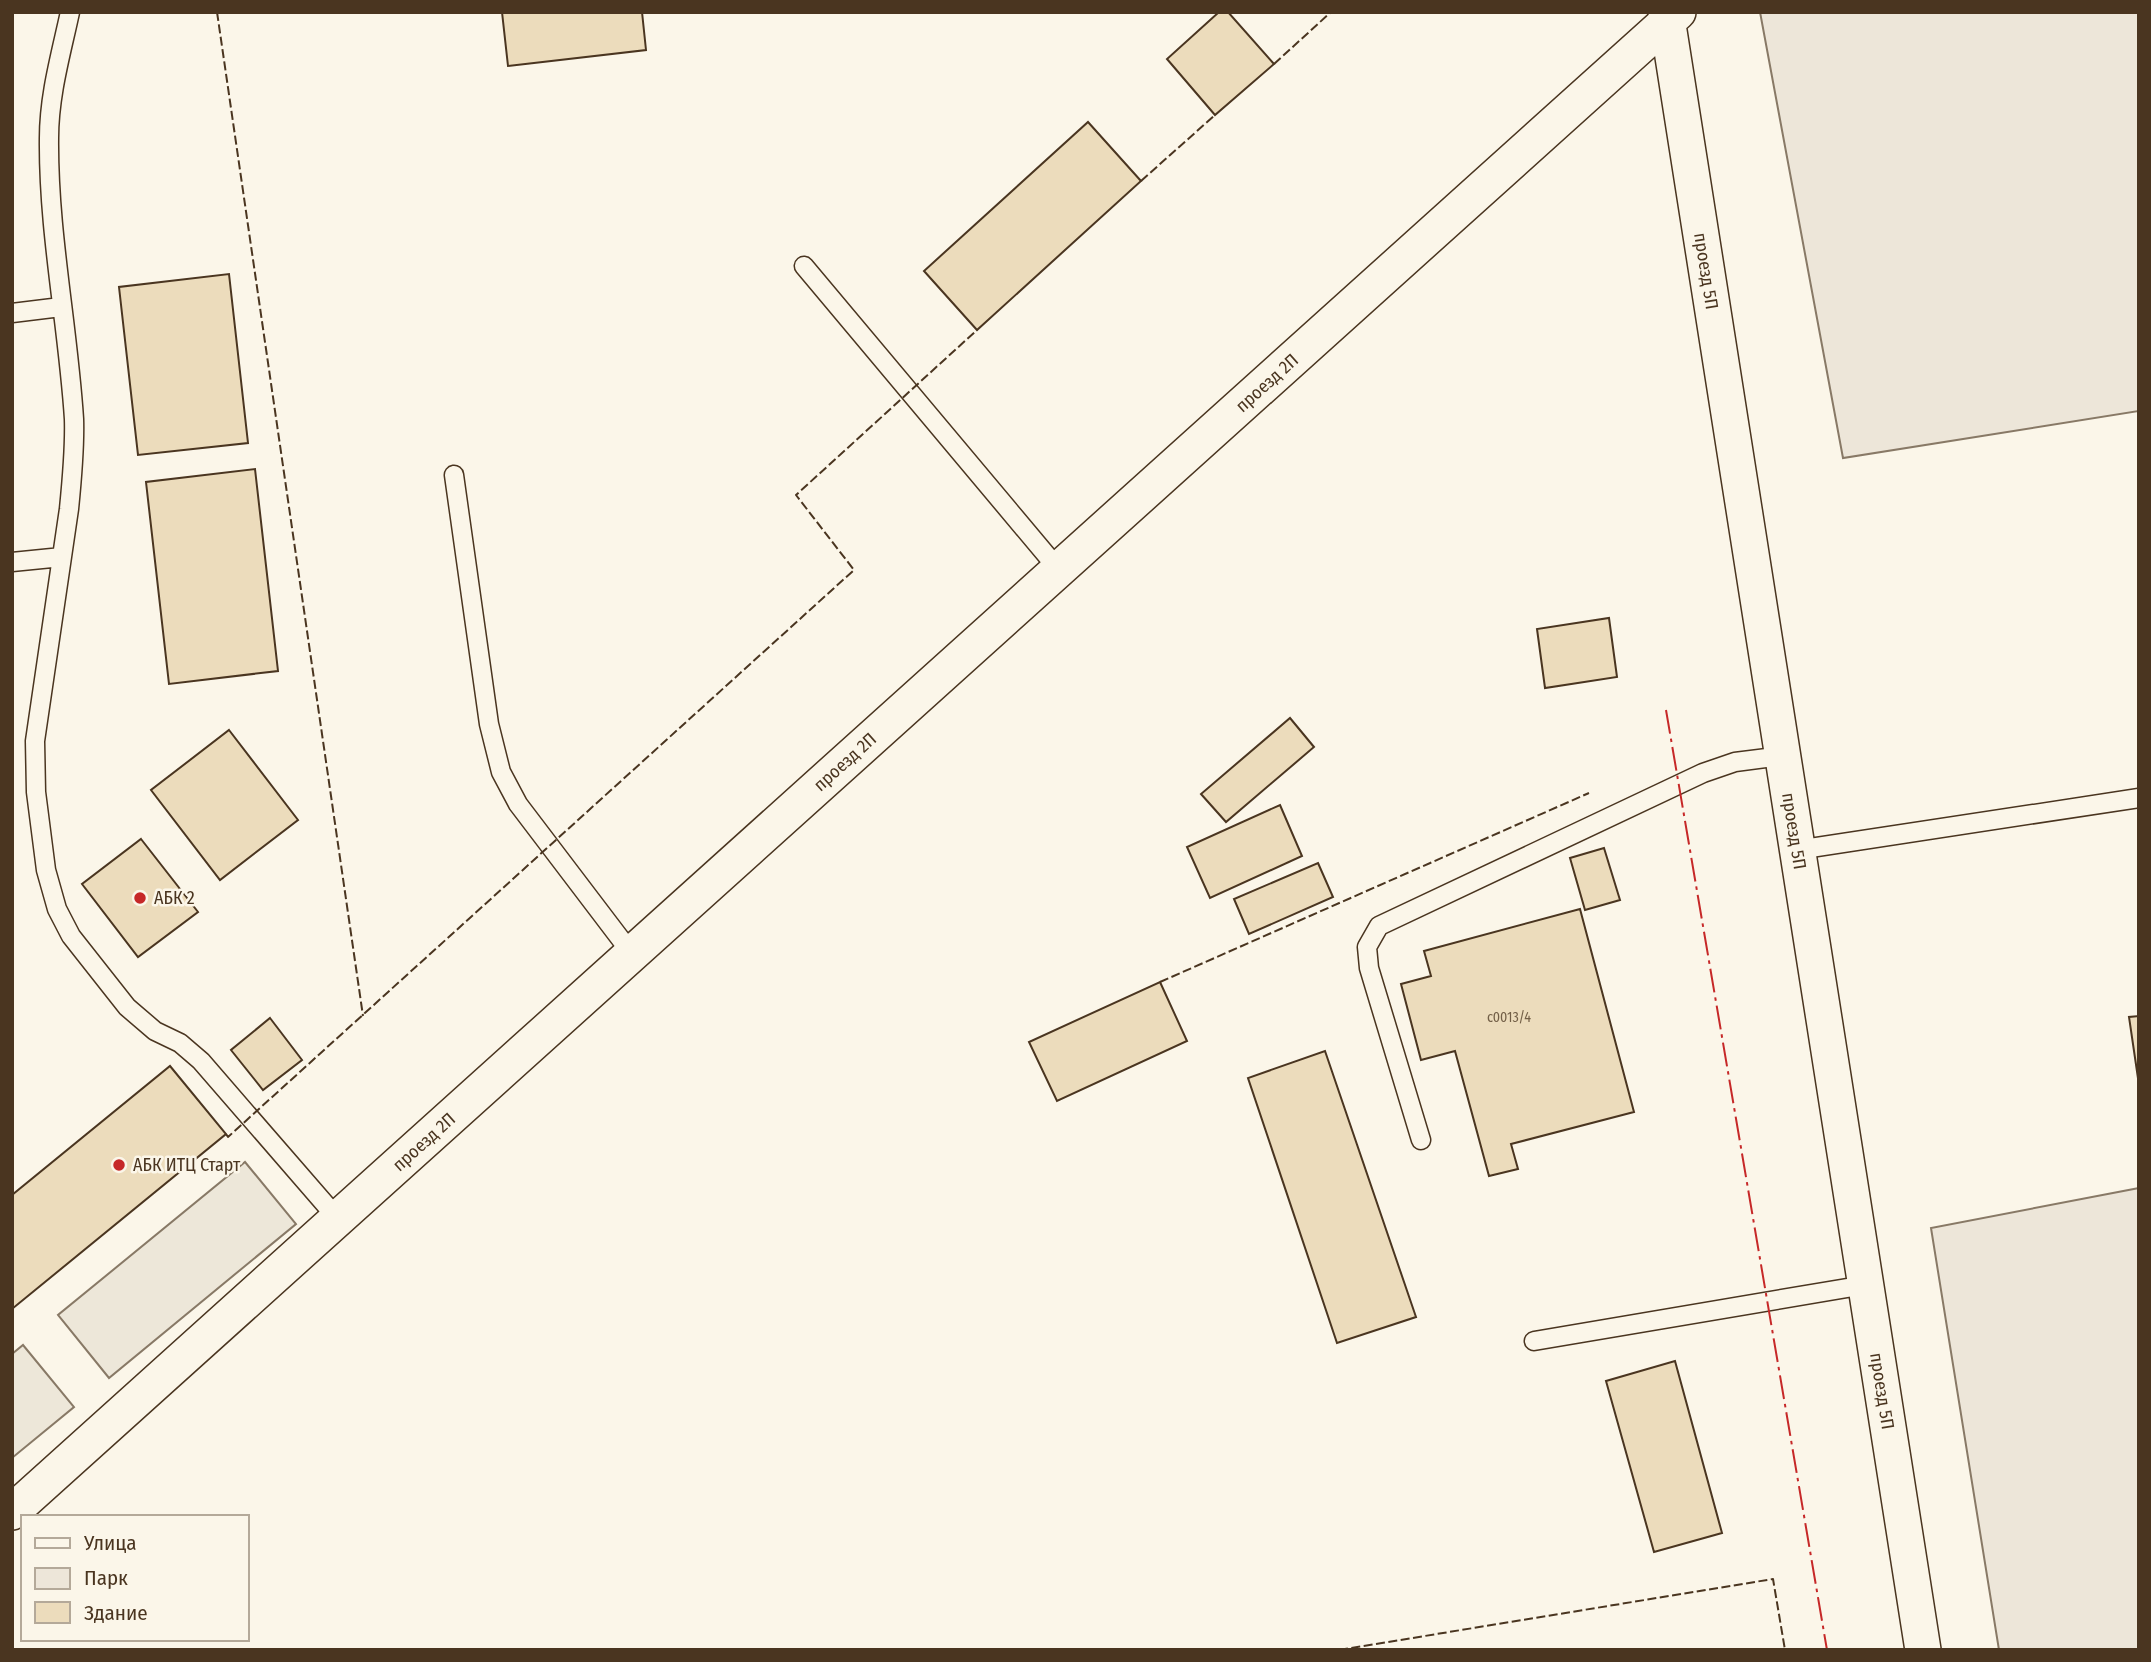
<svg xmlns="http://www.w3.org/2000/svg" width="2151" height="1662" viewBox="0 0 2151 1662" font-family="'Fira Sans Condensed',sans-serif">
  <rect width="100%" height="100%" fill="#fbf6e9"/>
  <path fill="#ede6d9" stroke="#887966" stroke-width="2" d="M1760 12H2139V411L1843 458Z
    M2139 1188V1650H1999L1931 1228Z"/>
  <path fill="#ede7d9" stroke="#887966" stroke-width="2" d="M245 1162 296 1224 109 1378 58 1315Z
    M23 1345 74 1407 12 1458V1354Z"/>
  <path fill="#ecdcbc" stroke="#4a3520" stroke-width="2" d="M502 12H642L646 50 508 66Z
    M1219 12H1228L1274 64 1215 115 1167 59Z
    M1088 122 1141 181 977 330 924 271Z
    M229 274 248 443 138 455 119 287Z
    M255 469 278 671 169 684 146 482Z
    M1609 618 1617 677 1545 688 1537 629Z
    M1290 718 1314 747 1226 822 1201 794Z
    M229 730 298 820 220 880 151 790Z
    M1280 805 1302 856 1210 898 1187 847Z
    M141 839 198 912 138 957 82 884Z
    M1604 848 1620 900 1585 910 1570 858Z
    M1318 863 1333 897 1249 934 1234 899Z
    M1580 909 1634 1112 1511 1144 1518 1169 1489 1176 1455 1051 1421 1060 1401 984 1431 976 1424 951Z
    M1160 982 1187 1041 1057 1101 1029 1042Z
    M2139 1016V1085L2129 1017Z
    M270 1018 302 1060 263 1090 231 1050Z
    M1325 1051 1416 1317 1337 1343 1248 1078Z
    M170 1066 226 1134 12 1309V1195Z
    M1675 1361 1722 1533 1654 1552 1606 1381Z"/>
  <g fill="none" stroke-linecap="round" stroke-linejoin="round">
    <defs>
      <path id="service" d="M70 12C61 54 49 95 49 138 48 232 68 325 74 419 75 449 72 479 69 509L35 741 36 792 46 870 57 909 71 936 127 1007 155 1031 180 1043 201 1061 338 1219
        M804 266 1059 570
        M12 313 61 307
        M454 475 489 724 501 772 518 804 632 954
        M12 562 62 557
        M1797 850 2139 798
        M1421 1140 1369 968 1367 947 1379 926 1703 773 1735 762 1782 756
        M1534 1341 1865 1285"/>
      <path id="minor" d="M1666 12 1923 1650
        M12 1512 1678 12"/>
    </defs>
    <use href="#service" stroke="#4a3520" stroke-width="21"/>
    <use href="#minor" stroke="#4a3520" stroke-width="38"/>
    <use href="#service" stroke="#fbf6e9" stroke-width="18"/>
    <use href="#minor" stroke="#fbf6e9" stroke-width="35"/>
    <path stroke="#4a3520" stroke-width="2" stroke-dasharray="9 3.5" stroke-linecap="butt" d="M217 12 363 1016
      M1274 64 1331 12
      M1141 181 1215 115
      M1160 982 1589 793
      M226 1134 228 1137 854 570 796 495 977 330
      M1339 1650 1773 1579 1785 1650"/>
    <path stroke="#c62828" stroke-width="2" stroke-dasharray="24 5 3.5 5" stroke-linecap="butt" d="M1666 710 1827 1650"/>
  </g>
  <g fill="#c62828" stroke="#fbf6e9" stroke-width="2.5">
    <circle cx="140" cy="898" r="7"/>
    <circle cx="119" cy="1165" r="7"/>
  </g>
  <g text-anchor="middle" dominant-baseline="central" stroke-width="5" stroke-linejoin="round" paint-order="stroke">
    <g font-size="14" fill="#725f47">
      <text x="1509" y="1017">с0013/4</text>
    </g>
    <g font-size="18" fill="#4a3520" stroke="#fbf6e9">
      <text transform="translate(1706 271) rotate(81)">проезд 5П</text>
      <text transform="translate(1267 383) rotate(-42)">проезд 2П</text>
      <text transform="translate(845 762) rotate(-42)">проезд 2П</text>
      <text transform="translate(1794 831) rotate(81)">проезд 5П</text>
      <text transform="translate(424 1142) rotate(-42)">проезд 2П</text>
      <text transform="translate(1882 1391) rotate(81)">проезд 5П</text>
    </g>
    <g font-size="18" fill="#4a3520" stroke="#fbf6e9" text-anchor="start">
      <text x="154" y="898">АБК 2</text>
      <text x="133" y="1165">АБК ИТЦ Старт</text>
    </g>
  </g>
  <rect width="2151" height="1662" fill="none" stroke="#4a3520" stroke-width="28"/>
  <rect x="21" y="1515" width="228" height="126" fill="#fbf6e9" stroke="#b4a999" stroke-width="2"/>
  <rect x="35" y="1538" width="35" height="10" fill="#fbf6e9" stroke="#b4a999" stroke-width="2"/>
  <text x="84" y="1550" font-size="21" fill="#4a3520">Улица</text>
  <rect x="35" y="1568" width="35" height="21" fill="#ede6d9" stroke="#b4a999" stroke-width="2"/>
  <text x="84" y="1585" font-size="21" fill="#4a3520">Парк</text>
  <rect x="35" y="1602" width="35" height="21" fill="#ecdcbc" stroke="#b4a999" stroke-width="2"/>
  <text x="84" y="1620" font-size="21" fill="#4a3520">Здание</text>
</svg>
